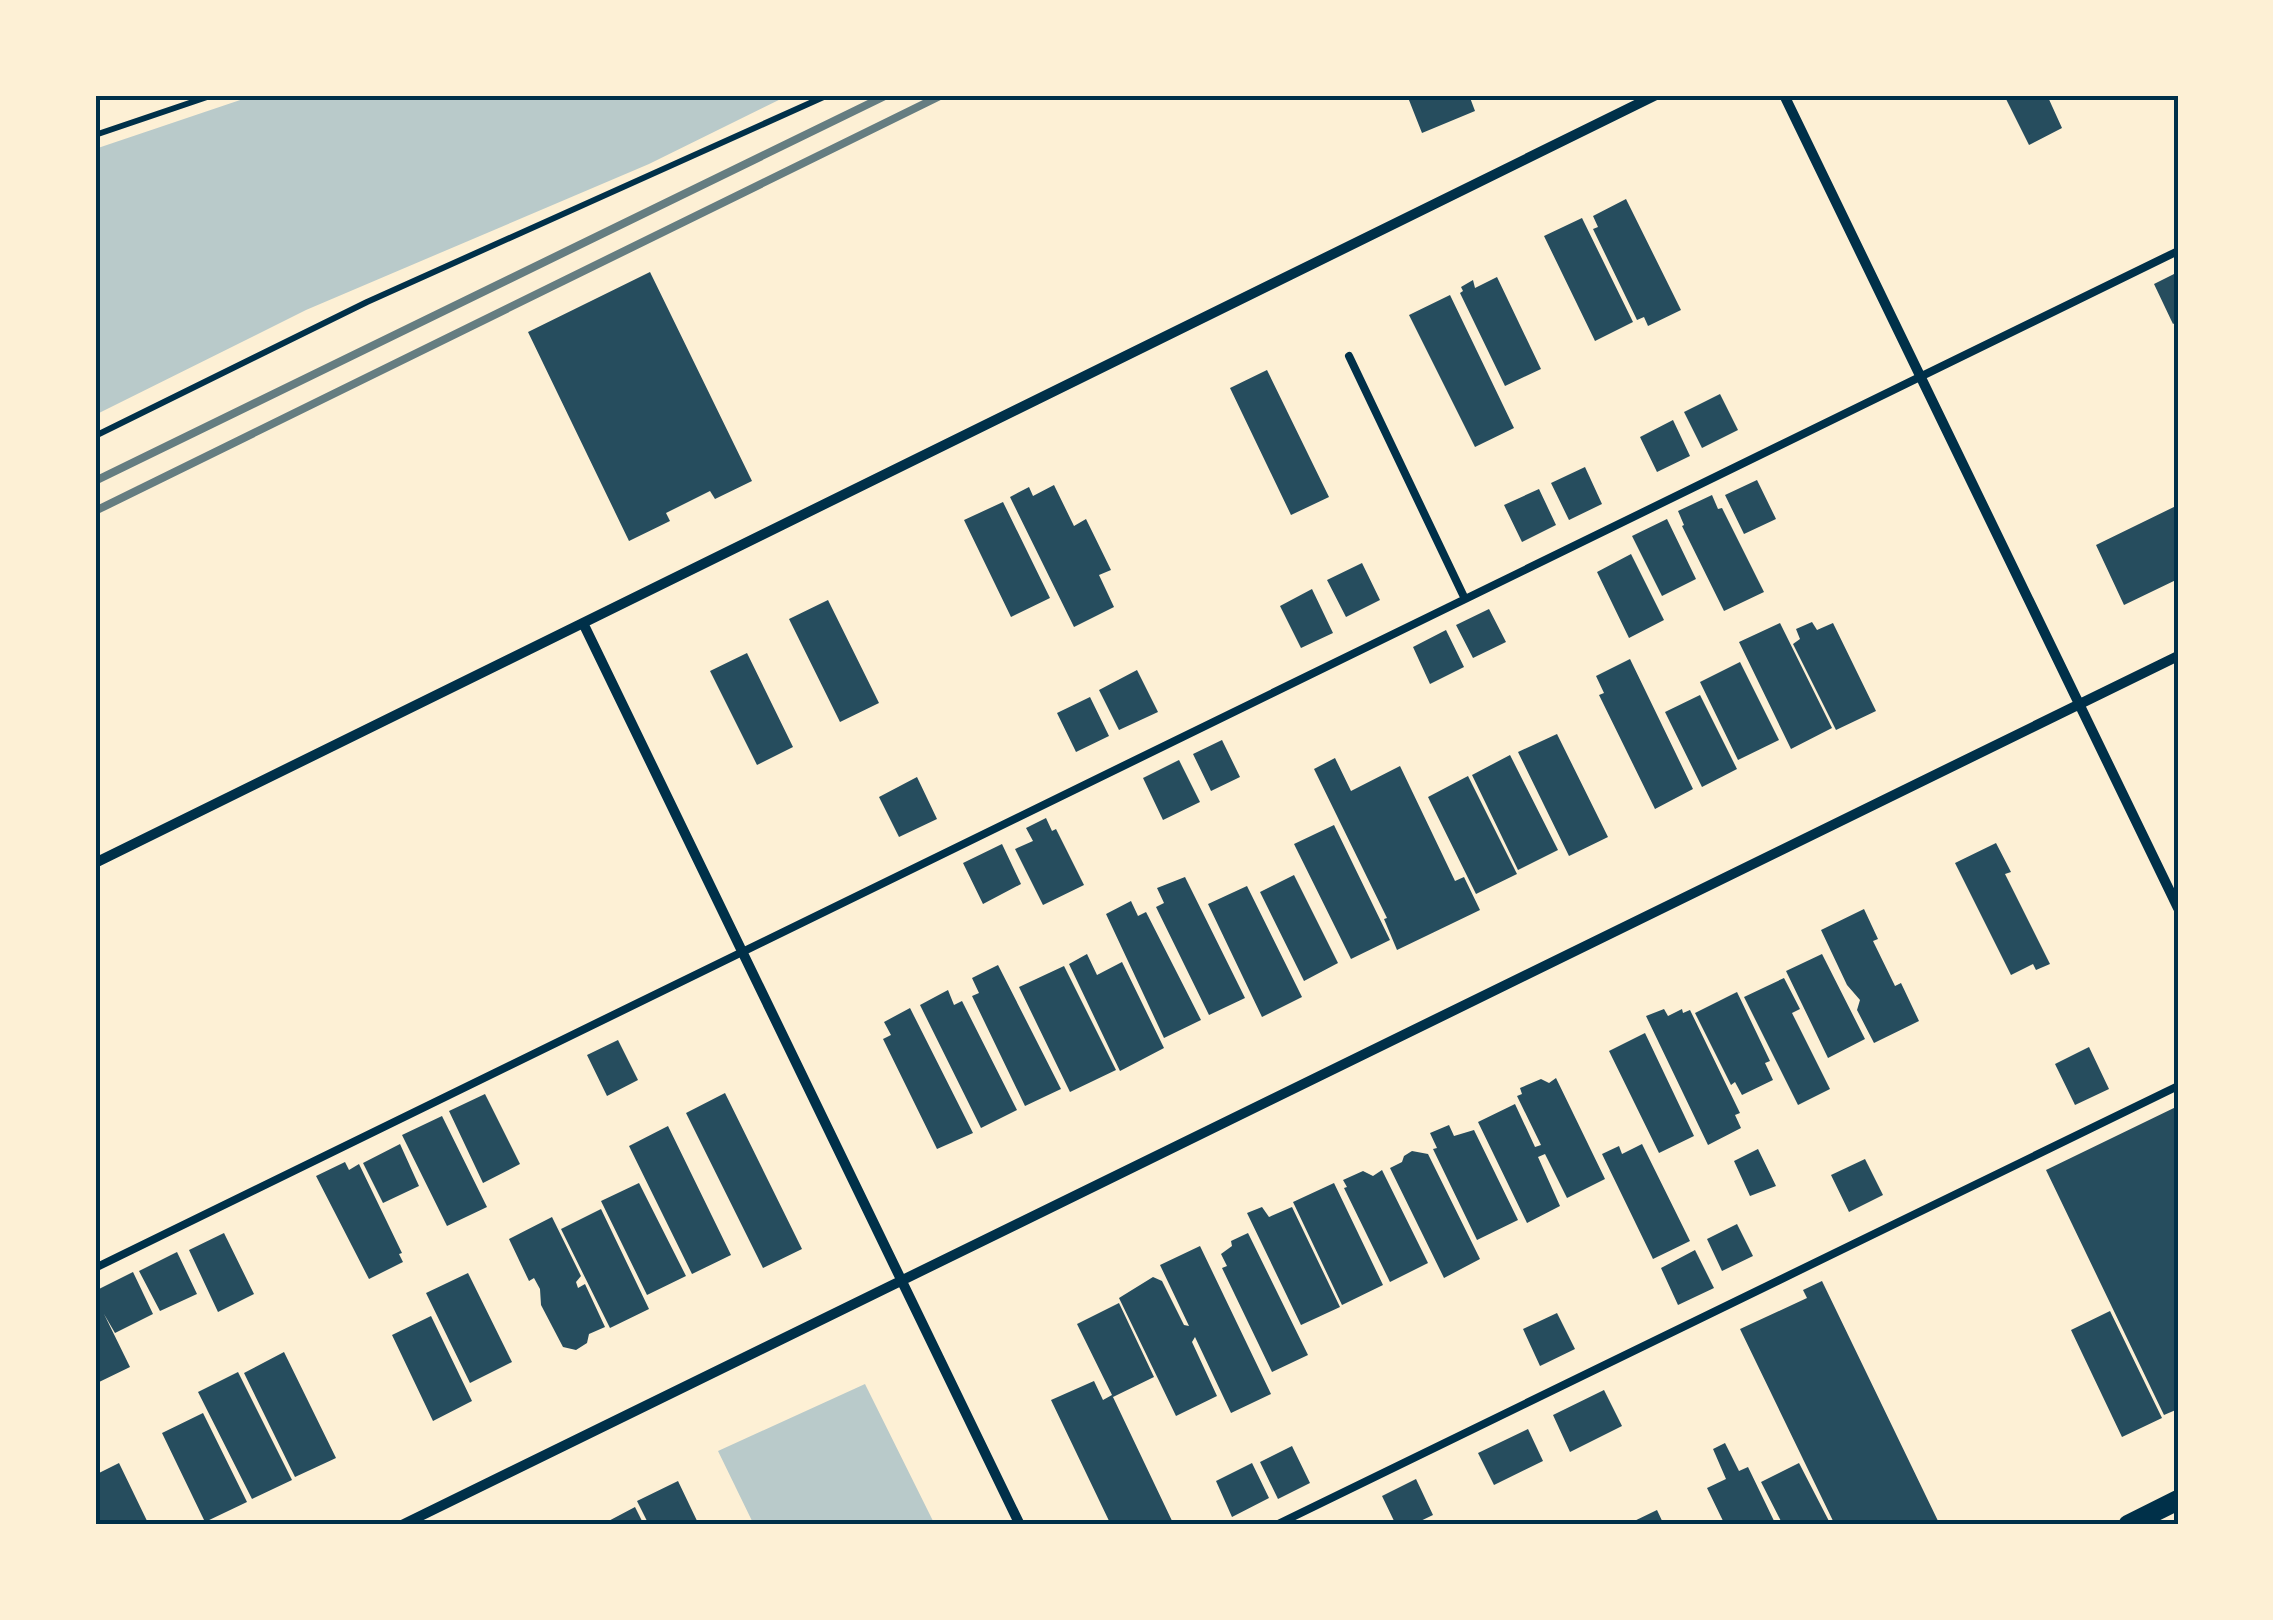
<svg xmlns="http://www.w3.org/2000/svg" width="2273" height="1620" viewBox="0 0 2273 1620" font-family="'Space Grotesk',sans-serif">
  <rect width="100%" height="100%" fill="#fdf0d5"/>
  <path fill="#b9caca" d="M255 95H789L649 164 306 310 95 415V149Z
    M865 1384 935 1525H754L718 1451Z"/>
  <path fill="#264d5e" d="M1407 95H1469L1475 111 1422 133Z
    M2004 95H2047L2062 128 2029 145Z
    M1626 199 1681 310 1648 326 1644 317 1637 320 1593 229 1598 227 1593 216Z
    M1582 218 1633 322 1595 341 1544 236Z
    M650 272 752 481 715 499 710 491 666 513 670 521 629 541 528 332Z
    M2178 272V321L2173 324 2154 284Z
    M1497 277 1541 369 1505 386 1460 293 1463 291 1461 287 1473 280 1475 288Z
    M1450 295 1514 428 1475 447 1409 315Z
    M1267 370 1329 497 1291 515 1230 388Z
    M1720 394 1738 430 1702 448 1684 412Z
    M1673 420 1690 456 1657 472 1640 437Z
    M1585 467 1602 504 1569 520 1551 483Z
    M1757 480 1776 519 1744 534 1725 495Z
    M1054 485 1074 526 1086 519 1111 570 1099 575 1114 607 1074 627 1010 497 1029 487 1033 496Z
    M1539 489 1556 525 1522 542 1504 505Z
    M1712 495 1718 509 1722 508 1764 592 1724 611 1682 526 1684 525 1678 511Z
    M1003 502 1050 598 1011 617 964 520Z
    M2178 505V579L2124 605 2096 545Z
    M1667 519 1696 579 1662 596 1632 536Z
    M1631 554 1664 620 1629 638 1597 572Z
    M1362 563 1380 600 1346 617 1327 580Z
    M1312 589 1333 633 1301 648 1280 606Z
    M828 600 879 703 840 722 789 619Z
    M1489 609 1506 642 1473 658 1456 625Z
    M1812 622 1817 630 1833 623 1876 711 1836 730 1793 644 1800 639 1796 629Z
    M1780 623 1832 728 1791 749 1739 642Z
    M1446 630 1464 667 1430 684 1413 647Z
    M747 653 793 747 757 765 710 671Z
    M1630 659 1693 789 1655 809 1599 695 1604 693 1596 676Z
    M1740 662 1779 740 1738 760 1700 682Z
    M1137 670 1158 712 1119 730 1099 690Z
    M1700 695 1737 769 1702 787 1665 712Z
    M1090 697 1109 736 1076 752 1057 713Z
    M1557 734 1608 837 1569 856 1518 752Z
    M1222 740 1240 777 1211 791 1193 754Z
    M1510 755 1558 850 1518 870 1472 775Z
    M1335 758 1351 791 1400 766 1455 881 1464 877 1480 910 1397 950 1384 919 1387 918 1314 769Z
    M1179 760 1200 802 1163 820 1143 778Z
    M1468 776 1517 874 1476 894 1428 797Z
    M917 777 937 819 899 837 879 797Z
    M1046 818 1052 831 1056 829 1084 885 1043 905 1015 849 1033 841 1026 828Z
    M1334 825 1390 940 1351 959 1294 844Z
    M1996 843 2011 872 2005 874 2050 964 2036 970 2033 964 2011 975 1955 863Z
    M1002 844 1021 884 983 904 963 863Z
    M1294 875 1338 963 1304 981 1260 892Z
    M1185 877 1245 998 1209 1015 1156 907 1164 903 1157 888Z
    M1247 886 1302 997 1262 1017 1208 904Z
    M1131 901 1138 916 1146 912 1201 1020 1164 1038 1106 914Z
    M1864 909 1878 939 1873 941 1895 986 1901 983 1919 1021 1874 1043 1857 1010 1860 1000 1847 985 1821 930Z
    M1087 954 1097 975 1122 962 1164 1048 1120 1071 1069 964Z
    M1822 954 1865 1039 1828 1058 1786 971Z
    M998 965 1061 1089 1025 1106 972 996 979 993 972 978Z
    M1064 966 1116 1070 1070 1092 1019 987Z
    M1784 978 1800 1009 1792 1013 1830 1089 1798 1105 1744 997Z
    M948 990 954 1005 962 1001 1017 1110 981 1128 920 1005Z
    M1737 992 1770 1061 1765 1063 1773 1080 1742 1095 1735 1082 1731 1085 1695 1013Z
    M910 1008 973 1133 937 1149 883 1039 891 1035 884 1022Z
    M1664 1009 1668 1016 1682 1009 1683 1013 1690 1010 1740 1113 1735 1115 1741 1128 1708 1145 1646 1016Z
    M1645 1033 1694 1136 1659 1153 1609 1051Z
    M618 1040 638 1080 607 1096 587 1055Z
    M2089 1047 2109 1089 2075 1105 2055 1064Z
    M1556 1078 1605 1179 1567 1198 1545 1154 1538 1157 1560 1206 1527 1223 1478 1122 1515 1104 1535 1147 1541 1145 1517 1096 1522 1094 1520 1088 1541 1079 1549 1083Z
    M725 1093 802 1249 763 1268 686 1113Z
    M485 1094 520 1164 483 1183 449 1111Z
    M2178 1106V1409L2164 1415 2046 1170Z
    M442 1116 487 1207 447 1226 402 1135Z
    M1449 1125 1454 1136 1474 1130 1518 1220 1477 1240 1433 1149 1437 1148 1430 1133Z
    M668 1126 731 1255 692 1274 629 1146Z
    M400 1144 419 1186 383 1203 363 1163Z
    M1642 1144 1690 1241 1653 1259 1602 1154 1619 1146 1622 1154Z
    M1758 1149 1776 1186 1750 1196 1734 1161Z
    M1412 1151 1428 1154 1480 1259 1444 1278 1390 1168 1402 1162 1404 1156Z
    M1865 1159 1883 1195 1849 1212 1831 1175Z
    M345 1162 349 1170 359 1164 402 1253 399 1254 403 1262 369 1279 316 1176Z
    M1382 1170 1428 1263 1390 1282 1344 1188 1347 1187 1343 1180 1363 1171 1373 1176Z
    M639 1183 686 1276 647 1295 601 1201Z
    M1334 1183 1383 1285 1342 1305 1293 1202Z
    M1262 1207 1269 1217 1292 1207 1340 1307 1301 1325 1247 1213Z
    M601 1209 649 1309 610 1328 561 1229Z
    M552 1217 581 1276 576 1282 578 1288 585 1284 605 1327 589 1334 587 1343 576 1350 563 1347 541 1305 540 1289 534 1278 529 1281 509 1239Z
    M1737 1224 1753 1256 1722 1271 1707 1239Z
    M224 1233 254 1294 218 1312 189 1250Z
    M1248 1233 1308 1355 1272 1372 1222 1268 1227 1266 1221 1254 1232 1246 1231 1241Z
    M1200 1246 1271 1394 1231 1413 1195 1337 1192 1342 1217 1396 1176 1416 1119 1298 1153 1277 1162 1281 1184 1325 1189 1326 1160 1265Z
    M1695 1250 1714 1288 1678 1305 1661 1268Z
    M177 1252 197 1294 160 1311 139 1271Z
    M133 1272 153 1314 115 1333 104 1314 130 1367 95 1384V1291Z
    M468 1273 512 1362 470 1383 426 1293Z
    M1822 1281 1939 1523 1936 1525H1835L1740 1329 1807 1298 1803 1290Z
    M1119 1303 1154 1377 1113 1397 1077 1324Z
    M2110 1311 2162 1418 2122 1437 2071 1330Z
    M1557 1313 1575 1349 1540 1366 1523 1329Z
    M431 1316 472 1401 433 1421 392 1335Z
    M284 1352 336 1458 295 1477 244 1373Z
    M238 1372 292 1480 252 1499 198 1392Z
    M1094 1381 1103 1400 1112 1395 1174 1525H1111L1051 1400Z
    M1604 1390 1622 1426 1570 1452 1553 1415Z
    M203 1413 247 1502 205 1522 162 1433Z
    M1528 1429 1543 1461 1494 1485 1478 1453Z
    M1725 1443 1739 1471 1748 1467 1776 1525H1725L1707 1488 1726 1479 1713 1449Z
    M1292 1446 1310 1483 1278 1499 1260 1462Z
    M119 1463 149 1525H98L95 1519V1475Z
    M1252 1463 1269 1498 1232 1517 1216 1481Z
    M1799 1463 1831 1525H1783L1761 1482Z
    M1416 1479 1433 1515 1412 1525H1396L1382 1496Z
    M678 1481 699 1525H649L637 1501Z
    M635 1507 644 1525H601Z
    M1657 1510 1664 1525H1626Z"/>
  <g fill="none" stroke-linecap="round" stroke-linejoin="round">
    <path stroke="#003049" stroke-width="6" d="M95 135 213 95
      M95 436 367 302 828 95"/>
    <path stroke="#003049" stroke-width="8" d="M1349 356 1465 599
      M95 1268 2178 251
      M1276 1525 2178 1086"/>
    <path stroke="#003049" stroke-width="10" d="M1784 95 2178 908
      M583 623 1020 1525
      M95 863 1656 95
      M402 1525 2178 656"/>
    <path stroke="#003049" stroke-width="20" d="M2128 1525 2178 1500"/>
    <path stroke="#657d81" stroke-width="8" d="M95 481 887 95
      M95 511 942 95"/>
  </g>
  <rect width="2273" height="1620" fill="none" stroke="#fdf0d5" stroke-width="195"/>
  <rect x="98" y="98" width="2078" height="1424" fill="none" stroke="#003049" stroke-width="4"/>
</svg>
